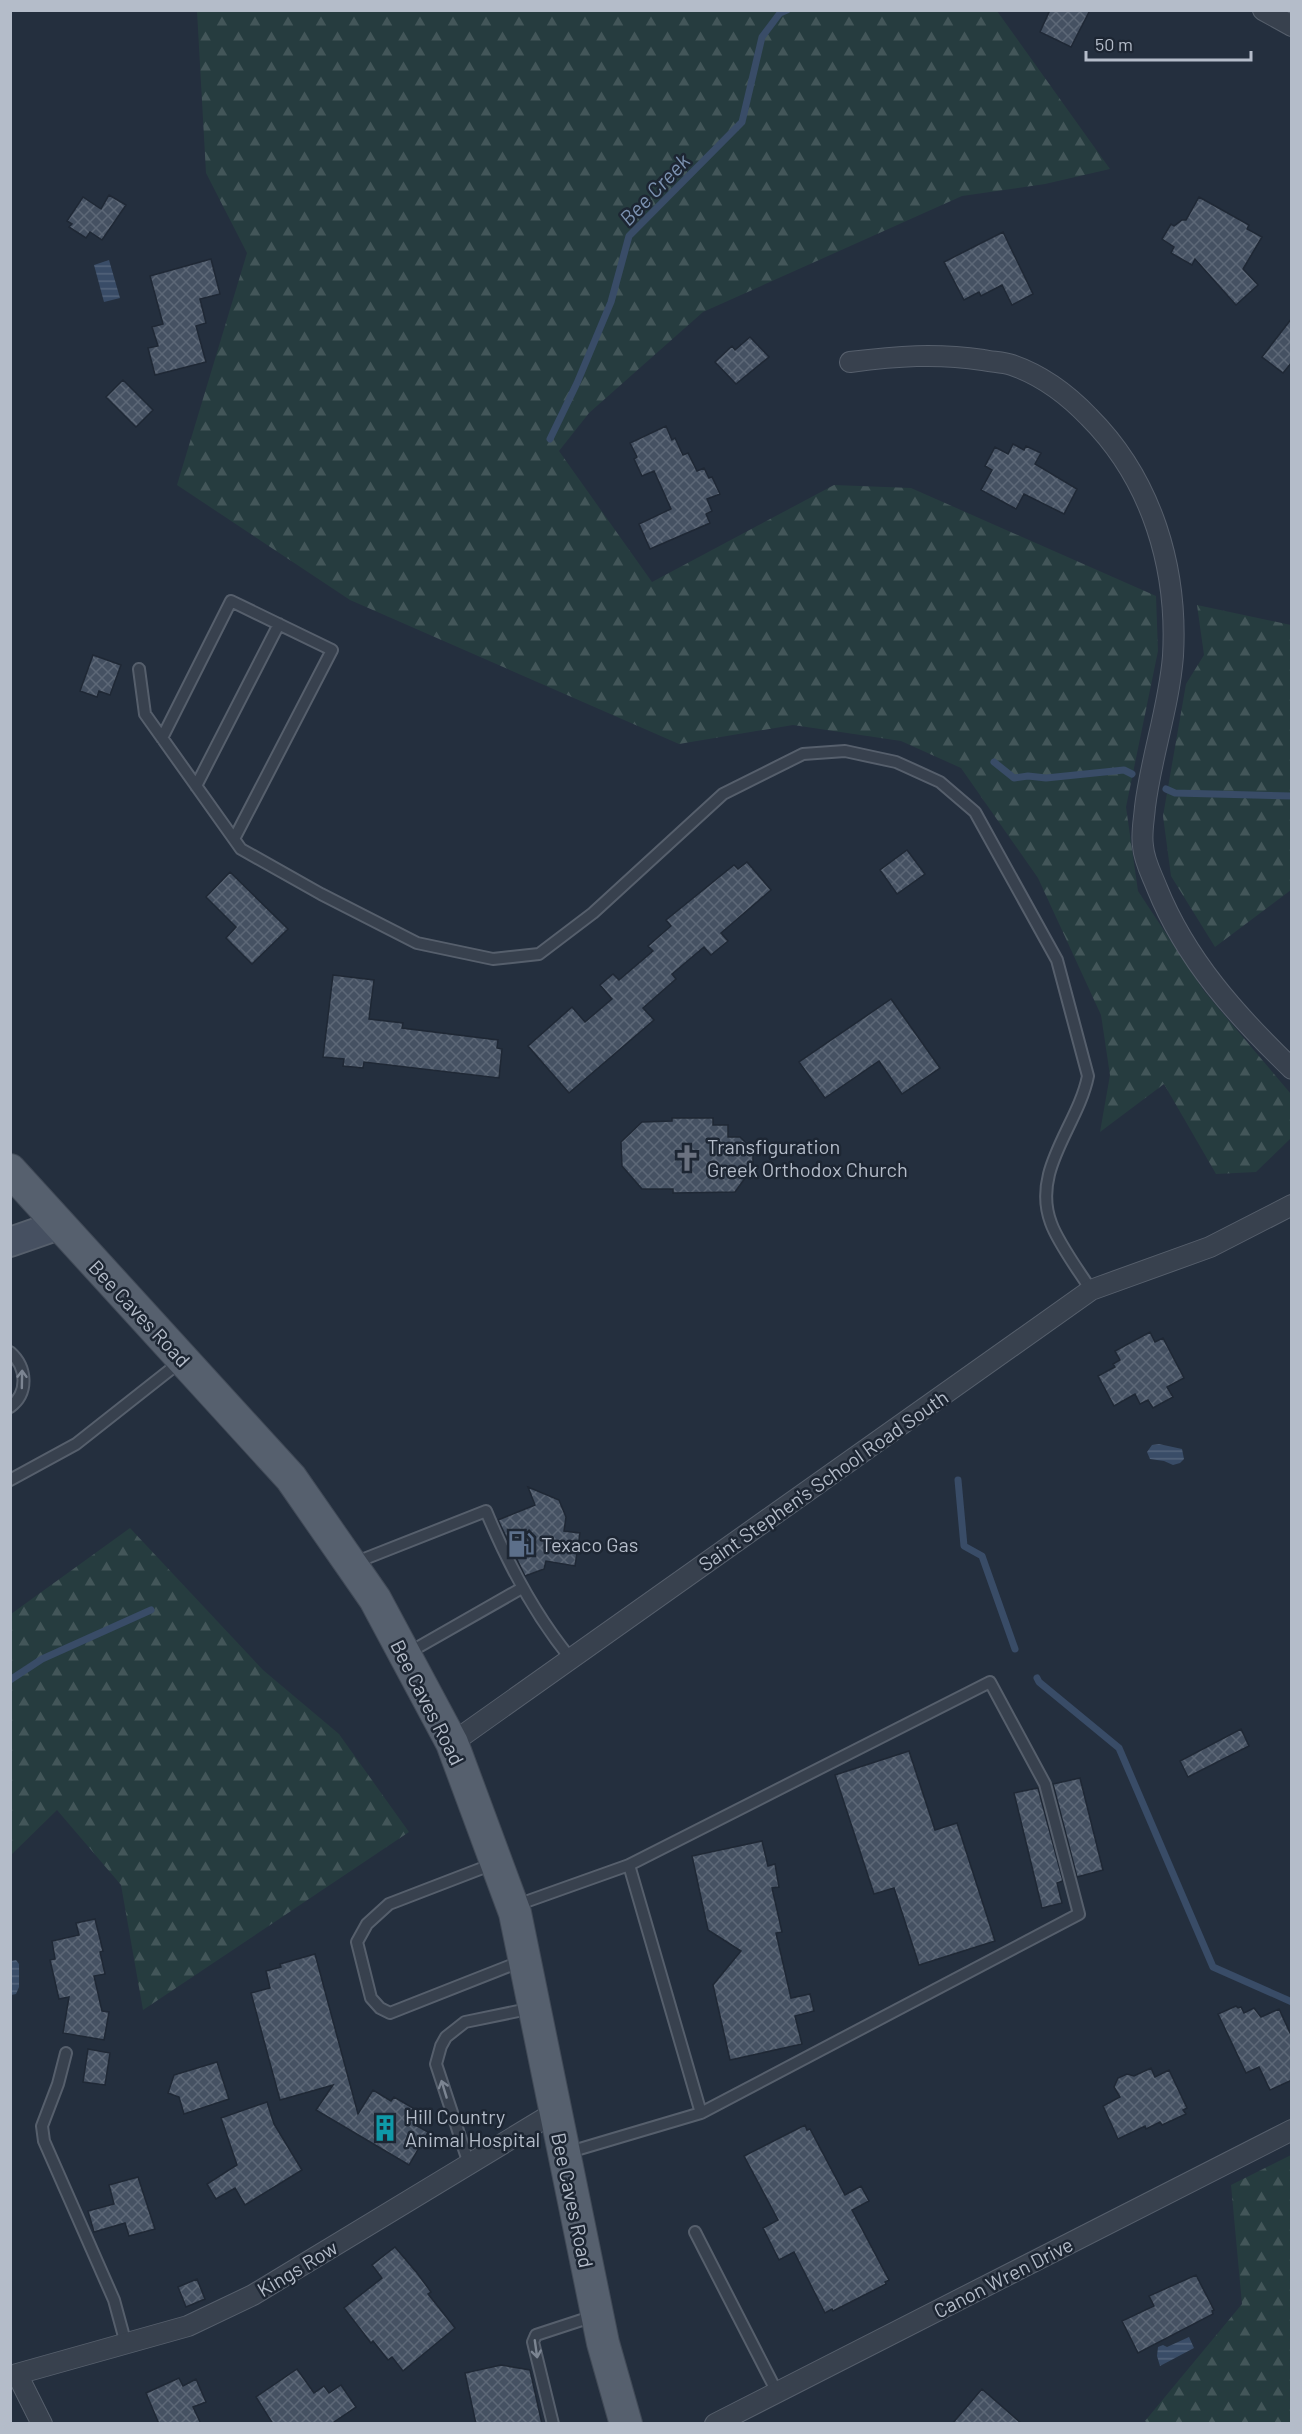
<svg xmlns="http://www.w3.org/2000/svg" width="1302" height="2434" viewBox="0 0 1302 2434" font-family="Barlow,sans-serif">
  <defs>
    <pattern id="forest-firs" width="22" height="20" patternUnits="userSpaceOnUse" patternTransform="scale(1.5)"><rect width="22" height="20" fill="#263c3f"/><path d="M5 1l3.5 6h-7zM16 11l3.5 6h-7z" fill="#435659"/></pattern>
    <pattern id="water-rules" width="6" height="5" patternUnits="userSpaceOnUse" patternTransform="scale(1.5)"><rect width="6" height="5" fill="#394c67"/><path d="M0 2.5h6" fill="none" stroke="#53647b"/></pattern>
    <pattern id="building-cross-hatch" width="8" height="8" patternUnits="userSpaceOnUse" patternTransform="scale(1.5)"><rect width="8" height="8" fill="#455162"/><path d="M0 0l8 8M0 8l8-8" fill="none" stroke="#5d6877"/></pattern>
  </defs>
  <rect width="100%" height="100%" fill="#242f3e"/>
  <path fill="url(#forest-firs)" d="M197 11H997L1110 169 1045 184 962 196 703 312 589 413 559 451 652 582 834 485 911 488 1156 596 1158 651 1126 807 1138 891 1204 991 1291 1094V1138L1256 1172 1216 1174 1164 1084 1100 1132 1110 1075 1101 1015 1038 878 961 768 901 741 793 725 679 744 350 600 177 485 247 253 206 173Z
    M1197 605 1291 625V890L1215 947 1171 876 1163 816 1186 684 1204 655Z
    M130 1528 263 1670 339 1734 409 1832 143 2010 121 1885 57 1810 10 1856 11 1614Z
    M1291 2155V2423H1148L1145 2421 1242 2304 1231 2185Z"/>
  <path fill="url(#water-rules)" d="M109 260 120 298 104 302 94 265Z
    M1159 1444 1182 1449 1184 1459 1180 1463 1173 1465 1164 1461 1150 1459 1147 1452 1152 1445Z
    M16 1960 19 1964V1987L16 1994 11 1995V1961Z
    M1189 2337 1194 2348 1160 2366 1157 2356 1158 2347 1163 2345 1167 2347Z"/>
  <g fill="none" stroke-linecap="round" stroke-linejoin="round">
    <path stroke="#394c67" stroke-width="7" d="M550 439 577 383 611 302 629 236 742 122 762 37 780 13 787 10
      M994 762 1014 778 1028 776 1046 778 1124 770 1132 774
      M1166 789 1175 793 1292 796
      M958 1480 964 1546 982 1556 1015 1649
      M1037 1678 1039 1682 1119 1748 1213 1967 1292 2002
      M10 1680 42 1659 151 1610"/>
  </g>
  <path fill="url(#building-cross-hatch)" stroke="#1f2835" stroke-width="1.5" d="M1050 10H1090L1071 47 1040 32Z
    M109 195 126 205 102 240 90 232 86 238 69 227 72 224 67 221 83 197 101 209Z
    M1199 197 1249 225 1247 229 1262 237 1243 269 1258 285 1236 305 1195 259 1192 265 1171 253 1174 247 1162 239 1171 224 1174 226 1182 220H1186Z
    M1003 232 1033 294 1012 305 1002 285 981 296 979 292 964 300 944 262Z
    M211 259 220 294 200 299 206 323 196 326 206 362 155 375 148 348 158 346 152 327 163 324 150 276Z
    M1292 318V362L1283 373 1262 357Z
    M750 337 769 357 736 384 715 362 732 346 735 350Z
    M123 380 153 410 136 427 106 397Z
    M666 426 672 440 675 438 683 455 688 453 697 471 704 468 709 478 712 477 720 494 707 499 712 511 706 514 710 523 650 549 639 524 671 509 654 471 642 476 634 459 637 457 630 443Z
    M1013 444 1024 450 1026 446 1041 453 1035 464 1077 489 1064 514 1024 494 1016 509 981 490 992 470 985 466 995 447 1008 454Z
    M93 655 121 665 110 695 99 691 97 697 80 691Z
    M907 850 925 874 897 894 880 870Z
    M747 862 771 890 721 933 728 941 711 955 704 947 672 974 676 979 643 1008 654 1020 569 1093 528 1046 572 1007 585 1022 612 999 600 985 613 974 619 980 653 951 648 946 671 926 666 920 734 865 738 869Z
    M230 872 288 929 252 964 226 938 236 927 206 897Z
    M333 975 374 980 369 1019 403 1023 402 1028 498 1040 497 1048 502 1049 499 1078 364 1062 363 1068 343 1066 344 1059 323 1057Z
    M891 999 940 1068 902 1094 879 1061 825 1098 799 1062Z
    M672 1118H713V1125H728V1137H740L753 1150V1167L735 1192 673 1193V1189H642L622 1166 621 1142 642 1122 672 1121Z
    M1150 1332 1155 1342 1163 1338 1184 1378 1167 1387 1173 1397 1153 1408 1148 1400 1140 1404 1135 1394 1114 1406 1098 1376 1115 1367 1113 1364 1120 1360 1115 1351Z
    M528 1487 559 1500 566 1517 564 1531 580 1533 575 1566 546 1561 544 1569 525 1576 498 1520 535 1505Z
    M1241 1729 1249 1746 1188 1777 1180 1761Z
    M909 1751 935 1830 957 1823 995 1941 919 1965 894 1888 874 1894 835 1775Z
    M1080 1778 1103 1870 1077 1877 1053 1784Z
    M1038 1788 1063 1881 1057 1883 1062 1903 1042 1908 1014 1793Z
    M762 1841 768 1866 775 1864 779 1887 772 1888 782 1932 776 1933 791 1998 810 1994 814 2011 795 2016 802 2044 730 2060 713 1985 741 1951 708 1930 692 1856Z
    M95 1919 103 1951 100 1952 105 1974 94 1976 102 2011 109 2012 104 2040 63 2033 69 1997 59 1999 50 1960 55 1959 52 1941 79 1935 76 1923Z
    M315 1954 358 2114 373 2090 391 2101 394 2097 413 2108 410 2114 421 2120 417 2126 428 2132 409 2165 316 2110 333 2085 280 2100 251 1993 270 1988 266 1971 281 1967 280 1964Z
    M1236 2006 1238 2008 1241 2007 1244 2013 1254 2008 1261 2017 1279 2009 1292 2037V2080L1270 2090 1259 2067 1246 2073 1218 2014Z
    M88 2049 110 2053 105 2085 83 2082Z
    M217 2062 229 2099 184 2114 179 2097 168 2093 174 2075Z
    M1151 2068 1155 2077 1169 2070 1187 2108 1183 2110 1186 2114 1162 2125 1160 2122 1146 2129 1145 2126 1118 2139 1103 2106 1120 2097 1114 2087 1118 2078 1127 2074 1134 2076Z
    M267 2102 274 2124 302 2170 245 2205 235 2188 216 2199 207 2184 237 2165 221 2118Z
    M805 2125 807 2130 810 2129 845 2195 861 2186 869 2201 852 2210 889 2280 885 2282 886 2284 833 2311 832 2309 825 2313 794 2252 779 2260 763 2228 778 2220 744 2156Z
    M138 2177 155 2229 129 2236 125 2223 94 2232 88 2211 114 2204 109 2185Z
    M395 2247 417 2273 431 2292 428 2294 455 2328 403 2371 392 2357 388 2360 373 2341 371 2343 344 2308 382 2278 372 2265Z
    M1196 2275 1214 2310 1212 2311 1213 2314 1138 2353 1122 2321 1154 2306 1149 2296Z
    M197 2279 205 2299 186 2307 178 2287Z
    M501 2365 530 2370 542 2424H476L465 2373Z
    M297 2369 314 2393 324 2386 329 2393 341 2385 356 2407 331 2424H273L256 2397Z
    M179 2378 183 2386 196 2379 206 2402 193 2407 201 2424H159L146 2393Z
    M982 2389 1022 2424H952Z"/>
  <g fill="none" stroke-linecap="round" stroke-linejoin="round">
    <defs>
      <path id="lane" d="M139 669 145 714 241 849 321 894 417 943 493 959 539 954 593 913 723 794 803 754 845 751 896 762 940 782 975 812 1057 960 1088 1076C1078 1126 1031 1170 1051 1223 1058 1243 1079 1271 1091 1290
        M162 738 231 601 332 650 234 839
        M196 786 279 624
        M10 1352C27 1367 29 1393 10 1407
        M10 1480 76 1444 180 1362
        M354 1563 486 1511C508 1564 534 1614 571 1659
        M408 1653 522 1588
        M493 1864 389 1904 367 1924 357 1942 371 1998 380 2008 390 2013 522 1961
        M514 1906 629 1865
        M66 2053 58 2084 42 2126 44 2141 114 2300 126 2344
        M566 2153 701 2113 629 1865 990 1682 1045 1784 1079 1914 701 2113
        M469 2164 436 2064 441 2046 446 2037 465 2022 533 2008
        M695 2232 777 2392
        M553 2424 533 2342 536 2335 594 2316"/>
      <path id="street" d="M1263 10 1292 26
        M850 362C897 356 936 353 983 360 992 362 1003 362 1012 365 1041 375 1068 395 1089 417 1152 480 1178 568 1173 656 1169 707 1151 757 1145 807 1144 820 1141 834 1143 846 1144 861 1152 875 1157 888 1186 960 1237 1016 1292 1069
        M452 1743 1091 1290 1210 1247 1292 1205
        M42 2424 17 2374 188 2326 253 2295 555 2112
        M715 2424 1292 2130"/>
      <path id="secondary" d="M10 1242 59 1225"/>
      <path id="primary" d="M10 1170 291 1478 375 1599 452 1743 515 1913 603 2343 626 2424"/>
    </defs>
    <use href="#lane" stroke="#565f6c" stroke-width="14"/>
    <use href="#street" stroke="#565f6c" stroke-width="22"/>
    <use href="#secondary" stroke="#565f6c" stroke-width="32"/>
    <use href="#primary" stroke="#414a57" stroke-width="34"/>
    <use href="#lane" stroke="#38414e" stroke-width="10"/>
    <use href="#street" stroke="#38414e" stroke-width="20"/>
    <use href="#secondary" stroke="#465061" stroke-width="28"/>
    <use href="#primary" stroke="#56606e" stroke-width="32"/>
  </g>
  <defs><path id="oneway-shaft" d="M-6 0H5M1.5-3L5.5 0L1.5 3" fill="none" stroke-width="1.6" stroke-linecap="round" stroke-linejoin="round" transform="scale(1.5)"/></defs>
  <g stroke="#7c8592">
    <use href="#oneway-shaft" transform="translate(22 1379) rotate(-89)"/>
    <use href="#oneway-shaft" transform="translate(444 2089) rotate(-107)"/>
    <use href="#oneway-shaft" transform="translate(536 2349) rotate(82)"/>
  </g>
  <defs>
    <symbol id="church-bare" viewBox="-9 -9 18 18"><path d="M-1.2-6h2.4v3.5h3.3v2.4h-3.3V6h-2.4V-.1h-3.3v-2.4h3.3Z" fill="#6b7280" stroke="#1d2633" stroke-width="2.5" paint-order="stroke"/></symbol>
    <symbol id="fuel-bare" viewBox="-9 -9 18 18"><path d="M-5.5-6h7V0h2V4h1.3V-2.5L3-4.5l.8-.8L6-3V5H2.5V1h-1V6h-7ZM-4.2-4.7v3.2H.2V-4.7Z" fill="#5c6f8a" stroke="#1d2633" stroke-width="2.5" paint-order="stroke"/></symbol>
    <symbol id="building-bare" viewBox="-9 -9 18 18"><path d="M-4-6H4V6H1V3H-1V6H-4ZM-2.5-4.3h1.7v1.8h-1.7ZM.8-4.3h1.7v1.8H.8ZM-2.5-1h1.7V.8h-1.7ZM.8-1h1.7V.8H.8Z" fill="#0f9aa8" stroke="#1d2633" stroke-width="2.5" paint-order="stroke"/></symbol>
  </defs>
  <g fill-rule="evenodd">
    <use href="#church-bare" x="668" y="1139" width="38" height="38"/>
    <use href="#fuel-bare" x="502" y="1525" width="38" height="38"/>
    <use href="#building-bare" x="366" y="2109" width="38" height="38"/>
  </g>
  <g text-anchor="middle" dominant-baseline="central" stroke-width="5" stroke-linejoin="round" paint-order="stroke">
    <g font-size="20" fill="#b4bcc9" stroke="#1d2633" text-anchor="start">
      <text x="707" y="1146">Transfiguration<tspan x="707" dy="23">Greek Orthodox Church</tspan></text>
      <text x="541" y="1544">Texaco Gas</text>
      <text x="405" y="2116">Hill Country<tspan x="405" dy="23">Animal Hospital</tspan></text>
    </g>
    <g font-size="20" fill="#b4bcc9" stroke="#1d2633">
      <text transform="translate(140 1313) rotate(47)">Bee Caves Road</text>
      <text transform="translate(823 1480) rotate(-35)">Saint Stephen's School Road South</text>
      <text transform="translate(428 1702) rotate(63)">Bee Caves Road</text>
      <text transform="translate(573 2200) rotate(78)">Bee Caves Road</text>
      <text transform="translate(297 2268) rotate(-31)">Kings Row</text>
      <text transform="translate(1003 2277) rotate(-27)">Canon Wren Drive</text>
    </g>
    <g font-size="21" font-style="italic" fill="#7c92b1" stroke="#1d2633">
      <text transform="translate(654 189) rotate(-46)">Bee Creek</text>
    </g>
  </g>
  <rect width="1302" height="2434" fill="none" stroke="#b4bcc9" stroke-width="24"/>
  <path d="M1086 51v9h165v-9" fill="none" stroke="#b4bcc9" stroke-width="3"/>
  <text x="1095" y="51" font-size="18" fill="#b4bcc9" stroke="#1d2633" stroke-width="4.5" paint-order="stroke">50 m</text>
</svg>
